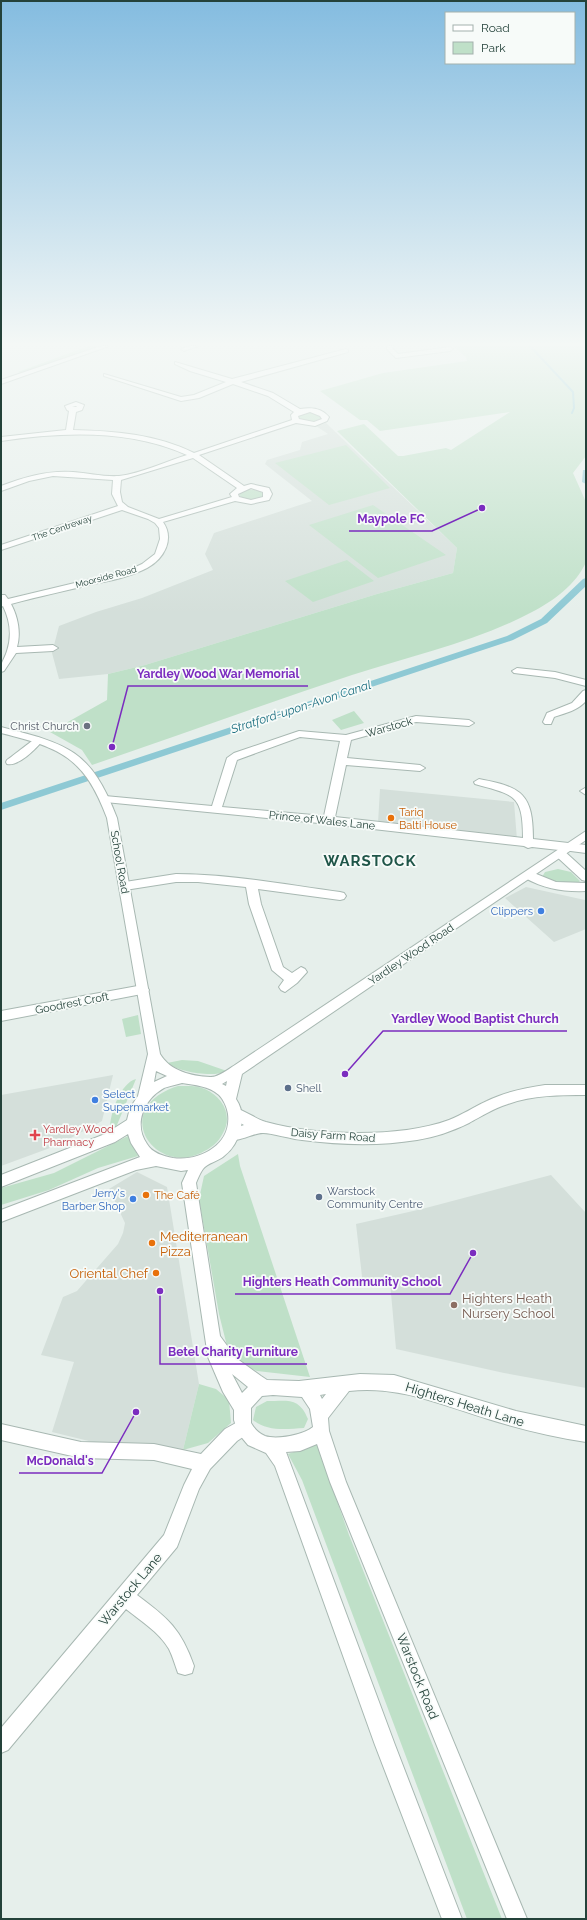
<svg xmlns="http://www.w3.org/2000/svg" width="587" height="1920" viewBox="0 0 587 1920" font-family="Raleway,sans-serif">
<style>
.built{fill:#d4dfda}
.green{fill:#bfe0c8}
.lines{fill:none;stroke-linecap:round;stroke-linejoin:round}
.stream{stroke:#8ec9d4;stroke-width:2}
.canal{fill:#8ec9d4;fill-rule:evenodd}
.minor-casing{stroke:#a8b8b2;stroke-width:2}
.tertiary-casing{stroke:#a8b8b2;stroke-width:2}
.minor{fill:#fff;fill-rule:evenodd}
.tertiary{fill:#fff;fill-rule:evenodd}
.worship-dot{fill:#6b7280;stroke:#f7fbf9;stroke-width:1.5}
.food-dot{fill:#e8710a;stroke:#f7fbf9;stroke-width:1.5}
.shop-dot{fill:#3f7fe0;stroke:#f7fbf9;stroke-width:1.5}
.service-dot{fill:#5c6f8a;stroke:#f7fbf9;stroke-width:1.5}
.health-dot{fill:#e0444e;stroke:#f7fbf9;stroke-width:1.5}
.education-dot{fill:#8d6e63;stroke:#f7fbf9;stroke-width:1.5}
.labels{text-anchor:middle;stroke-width:3.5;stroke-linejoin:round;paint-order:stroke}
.far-street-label{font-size:9px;fill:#24423a;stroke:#f7fbf9}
.worship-label{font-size:11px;fill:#5b616d;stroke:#f7fbf9;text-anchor:end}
.street-label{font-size:11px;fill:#24423a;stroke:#f7fbf9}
.food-label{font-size:11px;fill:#c56008;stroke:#f7fbf9;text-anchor:start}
.shop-label{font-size:11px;fill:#366cbe;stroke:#f7fbf9;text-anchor:end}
.service-label{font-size:11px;fill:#4e5e75;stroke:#f7fbf9;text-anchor:start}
.health-label{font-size:11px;fill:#be3a42;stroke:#f7fbf9;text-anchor:start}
.water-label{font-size:12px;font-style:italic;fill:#1c6f80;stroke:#f7fbf9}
.near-food-label{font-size:13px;fill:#c56008;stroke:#f7fbf9;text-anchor:start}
.near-education-label{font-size:13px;fill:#785e54;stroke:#f7fbf9;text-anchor:start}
.near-street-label{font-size:13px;fill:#24423a;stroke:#f7fbf9}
.district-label{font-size:15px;font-weight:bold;letter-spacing:1px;fill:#1f5548;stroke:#f7fbf9}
.leader{fill:none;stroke:#7b2cbf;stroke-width:1.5}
.callout-dot{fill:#7b2cbf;stroke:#f7fbf9;stroke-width:1.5}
.callout-label{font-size:12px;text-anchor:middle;font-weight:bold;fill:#7b2cbf;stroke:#f7fbf9;stroke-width:3.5;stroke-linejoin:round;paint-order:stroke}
</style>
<rect width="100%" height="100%" fill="#e6efeb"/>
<!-- built -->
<path class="built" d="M326,423L457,548L453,573L377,594L145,665L108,674L59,679L52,653L59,626L96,612L142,598L213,570L205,554L214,533L312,501L265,464L267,460L300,450L302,442L328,434L316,426Z
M380,789L514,802L517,840L378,823Z
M526,887L585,900L586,929L554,942L505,898Z
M113,1075L102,1121L58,1145L1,1166V1095Z
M137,1172L167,1187L199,1384L183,1450L97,1443L52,1432L74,1362L41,1355L63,1297L77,1291L118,1244L123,1233L125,1223L109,1189Z
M551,1175L586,1213V1388L504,1373L396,1349L390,1282L363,1285L356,1224L422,1209Z"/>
<!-- green -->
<path class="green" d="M89,346H100L23,373L18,372Z
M453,346H586V456L573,473L586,502V562C576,585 553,601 532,612C478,641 411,656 352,675C265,704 179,735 92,765L82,750L50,732L107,700L108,674L145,665L377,594L453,573L457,548L337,431L364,424L398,456H403L446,448L451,450L510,412L380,431L367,420H360L320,391L383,373L467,361L466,357Z
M311,412L318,414L321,417V419L311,423L299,421L297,415Z
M346,445L390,488L329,505L275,463Z
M246,489L261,491L263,496L251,501L241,498L239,493Z
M373,505L446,555L378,578L309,525Z
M347,560L374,581L313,602L285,581Z
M354,711L364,723L341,730L332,720Z
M558,869L571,872L580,881L578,883C565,883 554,883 542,877L545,872Z
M138,1015L141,1034L126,1037L122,1019Z
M182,1060L198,1061L227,1071C214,1078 178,1072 167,1063Z
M136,1079L117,1125L114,1130L110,1131C109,1116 120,1083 136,1079Z
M178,1086C187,1086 196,1085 205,1089C223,1097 233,1116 223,1133C218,1143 211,1148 201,1153C153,1176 109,1108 178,1086Z
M128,1136L138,1156L98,1168L49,1190L1,1205V1188L54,1173Z
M238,1154L240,1166L310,1377L257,1371L239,1363L229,1354L219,1314L199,1199L204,1176Z
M199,1384L216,1389L229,1400L231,1423L208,1443L183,1450Z
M267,1401C288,1401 299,1397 308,1419L304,1428C287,1429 267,1432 253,1420L256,1407Z
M317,1444L349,1535L502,1919H467L302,1480L288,1454Z"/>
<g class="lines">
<!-- stream -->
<path class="stream" d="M530,346L573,392L574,408L572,413"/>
<!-- canal -->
<path class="canal" d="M583,470H586V484L582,482Z
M586,578V586L547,623L513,640L1,810V803L507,636L541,619L583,579Z"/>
<!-- minor casing -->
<g class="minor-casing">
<path id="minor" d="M189,346H198L184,351L181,349Z
M387,346H393L392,348L398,354L450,347L453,349L450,351L396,358L387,349Z
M346,349L348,350V352L241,382L273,393L300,409C311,407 322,408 329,417L327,421L315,426L296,423L199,455L244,486L251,484L269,488L272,494L269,500L251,504L235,501L163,522C175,539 164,559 147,568C132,576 114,580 98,583C69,590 40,596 11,604C18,617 21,633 17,647L53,645L58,648L53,651L16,653L4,671L1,672C1,660 4,661 7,651C12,636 10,620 3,606L1,607V595H5L8,599L129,570L142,564L155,554L160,539L159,528L155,523L148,519L122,510L1,550V545L118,506L112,494L113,480L53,476L29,481L1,491V486C24,477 48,470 73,472C88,473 104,477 119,476C140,474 167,461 187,455C128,429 63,432 1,441V437L66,430L69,411L67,410L65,406L76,402L84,405L82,410L76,412L73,430C114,431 156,434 194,453L292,420L291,415L294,412L268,396L233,384L199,398L181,401L104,376V374L181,397L194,395L226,382L190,371L175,364V362L232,379ZM76,406L77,407H72ZM310,412L320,416L322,419L314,422L299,419L298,416ZM193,458L237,488L230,494L232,497L159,519L128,507L122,502L120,492L121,480ZM251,488L263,492V497L251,500L239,497L238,494Z
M517,668L555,672L586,680V686L555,678L514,673L512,671Z
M586,690V701C578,710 566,713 554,717L551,724H545L543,722L547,713L572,703L583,691Z
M416,716L469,720L474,723L469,726L416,722L351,740L347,758L420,765L425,768L420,771L346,765L335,817L523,838C523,794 514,795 475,784L474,782L479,779C522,787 533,794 533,839L586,845V853L563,850L586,871V881L582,880L556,856L554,853L559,850L532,847L528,848L524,846L329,824L105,802L100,799L105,796L212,806L227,758L234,753L299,731L346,735ZM300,737L340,741L324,816L222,807L237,760Z
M38,737L43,740C37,748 18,767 7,764L6,762L7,760C13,756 35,738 38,737Z
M585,788H586V795L580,791Z
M529,871L556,882L586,883V891C564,892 545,889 525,878L523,875Z
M176,874C231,874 286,885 340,892L344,893L346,896L344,899L340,900L258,889L261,904L283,967L292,973L301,967L305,969L307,972L297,983L285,992L281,990L279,987L284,980L272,970L249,904L246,887L198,882H176L125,890L119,886L125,882Z
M143,985L147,987L149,990L147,993L1,1021V1011Z
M545,1085H586V1095C560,1095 533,1095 508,1104C494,1108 482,1116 469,1123C453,1131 435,1137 417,1140C380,1146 340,1145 302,1140C291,1139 272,1133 263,1133C252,1133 239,1143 228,1139L226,1135L228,1131L244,1125L231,1118L229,1114L231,1110L236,1108C247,1112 256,1119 266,1122C317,1136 400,1138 449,1120C462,1115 474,1107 487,1101C505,1092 525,1088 545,1085Z
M243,1419L249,1421L251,1427L249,1433L237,1441L210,1469L199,1489L177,1547L137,1595C168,1618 181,1629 194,1666L192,1673L185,1675L178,1673C175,1665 173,1657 169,1649C159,1632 141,1621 126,1609L8,1750L1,1753V1728L164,1535L184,1485L192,1469L154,1460L81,1458L1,1440V1424L81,1442L154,1444L201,1454L225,1429Z"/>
</g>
<!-- tertiary casing -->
<g class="tertiary-casing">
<path id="tertiary" d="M101,346H109L1,384V380Z
M1,727C68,744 91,750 117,818L160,1054C170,1071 191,1076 210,1077C217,1078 229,1069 235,1065L586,831V840L242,1074L236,1099C248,1116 240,1144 224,1156C219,1161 207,1163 203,1169C200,1173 198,1178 196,1183L220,1336L236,1358L261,1376L267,1380L299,1381L360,1374L394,1375L516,1411L586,1426V1442C553,1437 520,1429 488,1419C442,1405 398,1385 349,1391L328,1418L329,1431L346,1482L527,1919H507L330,1482L317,1444L300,1451L286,1452L395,1745L462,1919H442L375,1745L275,1466L266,1453L248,1445L238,1433L234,1420V1410L223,1392L208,1357L182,1183L188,1170L181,1171L156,1166L136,1170L1,1222V1210L140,1157L131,1143L128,1134L115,1142L1,1187V1175L105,1134L127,1120L130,1108L138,1096L148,1054L107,818C84,757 61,748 1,733ZM156,1071L167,1076L154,1082ZM227,1081L226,1086L222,1084ZM182,1083C195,1085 209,1086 219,1095C224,1100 227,1108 228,1114C232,1145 199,1162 173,1158C163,1156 152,1153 147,1144C133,1124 144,1099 164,1088C169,1086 176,1085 182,1083ZM232,1374L248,1387L242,1393ZM326,1394L322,1399L320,1395ZM273,1395L302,1397L310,1409L313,1427C303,1435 277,1440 265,1436C258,1433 254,1428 251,1423V1408L262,1396Z"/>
</g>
<!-- minor -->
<use href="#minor" class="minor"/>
<!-- tertiary -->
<use href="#tertiary" class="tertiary"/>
</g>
<!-- sky -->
<linearGradient id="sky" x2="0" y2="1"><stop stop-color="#84bce0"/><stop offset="0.56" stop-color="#f4f8f6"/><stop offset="1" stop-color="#f4f8f6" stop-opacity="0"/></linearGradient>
<rect width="587" height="614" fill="url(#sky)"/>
<!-- markers -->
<circle class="worship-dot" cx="87" cy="726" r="4"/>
<g class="food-dot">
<circle cx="391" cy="818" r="4"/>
<circle cx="146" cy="1195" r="4"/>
<circle cx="152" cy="1243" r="4"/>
<circle cx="156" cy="1273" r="4"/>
</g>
<g class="shop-dot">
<circle cx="541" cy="911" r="4"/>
<circle cx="95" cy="1100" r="4"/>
<circle cx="133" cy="1199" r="4"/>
</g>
<g class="service-dot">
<circle cx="288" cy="1088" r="4"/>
<circle cx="319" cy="1197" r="4"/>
</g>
<path class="health-dot" d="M33 1129h4v4h4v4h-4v4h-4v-4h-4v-4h4z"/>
<circle class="education-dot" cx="454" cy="1305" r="4"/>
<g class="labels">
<!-- far-street labels -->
<g class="far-street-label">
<text transform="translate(62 528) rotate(-19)" y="3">The Centreway</text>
<text transform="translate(106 577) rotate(-15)" y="3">Moorside Road</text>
</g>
<!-- worship labels -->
<g class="worship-label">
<text x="79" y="730">Christ Church</text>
</g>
<!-- street labels -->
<g class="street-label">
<text transform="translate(389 727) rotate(-16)" y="4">Warstock</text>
<text transform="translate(322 820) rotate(6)" y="4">Prince of Wales Lane</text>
<text transform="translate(120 862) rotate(80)" y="4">School Road</text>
<text transform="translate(411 954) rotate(-34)" y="4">Yardley Wood Road</text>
<text transform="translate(72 1003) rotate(-11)" y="4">Goodrest Croft</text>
<text transform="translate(333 1135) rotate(4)" y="4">Daisy Farm Road</text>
</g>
<!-- food labels -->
<g class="food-label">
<text x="399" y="816">Tariq<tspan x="399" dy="13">Balti House</tspan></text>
<text x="154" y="1199">The Café</text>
</g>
<!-- shop labels -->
<g class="shop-label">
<text x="533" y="915">Clippers</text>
<text x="103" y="1098" text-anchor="start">Select<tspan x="103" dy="13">Supermarket</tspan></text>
<text x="125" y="1197">Jerry's<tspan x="125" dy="13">Barber Shop</tspan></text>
</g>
<!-- service labels -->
<g class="service-label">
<text x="296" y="1092">Shell</text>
<text x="327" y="1195">Warstock<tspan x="327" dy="13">Community Centre</tspan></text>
</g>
<!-- health labels -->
<g class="health-label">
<text x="43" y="1133">Yardley Wood<tspan x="43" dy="13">Pharmacy</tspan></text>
</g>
<!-- water labels -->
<g class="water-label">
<text transform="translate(301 707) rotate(-18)" y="4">Stratford-upon-Avon Canal</text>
</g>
<!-- near-food labels -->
<g class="near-food-label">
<text x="160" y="1241">Mediterranean<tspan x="160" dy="15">Pizza</tspan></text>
<text x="148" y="1278" text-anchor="end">Oriental Chef</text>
</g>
<!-- near-education labels -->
<g class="near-education-label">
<text x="462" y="1303">Highters Heath<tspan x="462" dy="15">Nursery School</tspan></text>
</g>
<!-- near-street labels -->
<g class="near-street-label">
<text transform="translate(465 1404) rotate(17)" y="5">Highters Heath Lane</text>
<text transform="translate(130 1589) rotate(-50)" y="5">Warstock Lane</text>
<text transform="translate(418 1676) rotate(68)" y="5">Warstock Road</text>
</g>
<!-- district labels -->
<g class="district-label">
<text x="370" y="866">WARSTOCK</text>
</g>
</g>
<!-- callouts -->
<path class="leader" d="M482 508L432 531H349M112 747L128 686H308M345 1074L383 1031H567M473 1253L450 1294H235M160 1291L160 1364H307M136 1412L102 1473H19"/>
<g class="callout-dot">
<circle cx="482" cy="508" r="4"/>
<circle cx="112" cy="747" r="4"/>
<circle cx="345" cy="1074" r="4"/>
<circle cx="473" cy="1253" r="4"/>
<circle cx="160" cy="1291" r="4"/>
<circle cx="136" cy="1412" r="4"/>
</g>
<g class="callout-label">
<text x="391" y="523">Maypole FC</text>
<text x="218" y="678">Yardley Wood War Memorial</text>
<text x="475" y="1023">Yardley Wood Baptist Church</text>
<text x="342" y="1286">Highters Heath Community School</text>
<text x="233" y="1356">Betel Charity Furniture</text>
<text x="60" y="1465">McDonald's</text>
</g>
<!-- border -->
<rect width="587" height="1920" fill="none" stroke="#24423a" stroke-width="4"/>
<!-- legend -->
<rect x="445" y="12" width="130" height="52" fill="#f7fbf9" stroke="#a3b1ad"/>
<rect x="453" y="25" width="20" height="6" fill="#ffffff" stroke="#a3b1ad"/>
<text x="481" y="32" font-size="12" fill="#24423a">Road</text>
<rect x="453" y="42" width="20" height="12" fill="#bfe0c8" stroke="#a3b1ad"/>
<text x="481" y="52" font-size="12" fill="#24423a">Park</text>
</svg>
